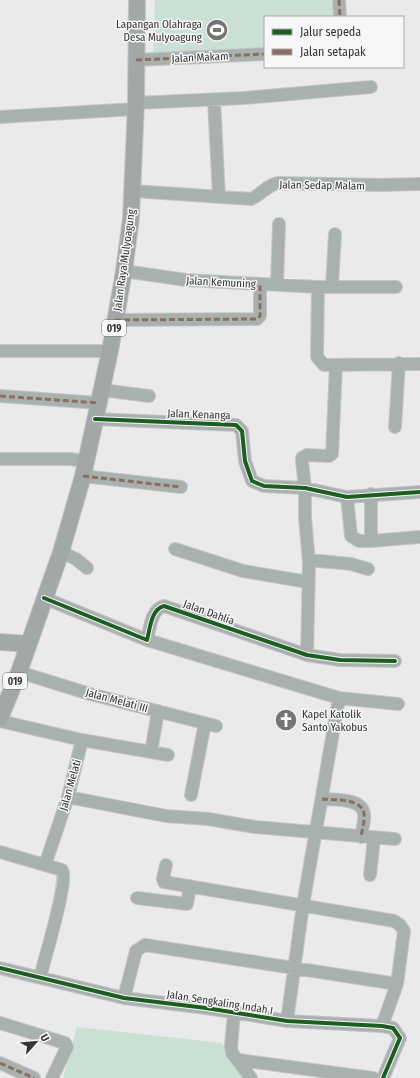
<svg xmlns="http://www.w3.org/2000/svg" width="420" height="1078" viewBox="0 0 420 1078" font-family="'Fira Sans Condensed',sans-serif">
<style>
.green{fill:#cae0d4}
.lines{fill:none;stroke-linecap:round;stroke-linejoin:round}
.minor-casing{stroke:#c6c5c7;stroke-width:14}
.major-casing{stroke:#c6c5c7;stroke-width:18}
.minor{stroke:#a9b1af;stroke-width:12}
.major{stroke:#a2a8a7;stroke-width:16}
.quiet{stroke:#8d6e63;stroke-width:3;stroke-dasharray:6 3;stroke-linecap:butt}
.cycleway-casing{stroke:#f7f6f9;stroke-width:6}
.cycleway{stroke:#1b5e20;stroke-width:4}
.labels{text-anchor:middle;stroke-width:3;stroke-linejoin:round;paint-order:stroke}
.shield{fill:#f7f6f9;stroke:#6e6e70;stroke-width:1}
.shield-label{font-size:10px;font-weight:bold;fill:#343435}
.poi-label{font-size:11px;fill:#343435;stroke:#f7f6f9;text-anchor:end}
.street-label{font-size:11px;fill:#343435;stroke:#f7f6f9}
</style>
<rect width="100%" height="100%" fill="#eae9eb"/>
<!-- green -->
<path class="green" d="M155,0H336L337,17H265V51L153,56Z
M77,1027L222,1043L245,1078H63Z"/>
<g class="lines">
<!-- minor casing -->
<g class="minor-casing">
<path id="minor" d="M339,0L340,17
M136,60L265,54
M214,100L219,197
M136,103L244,98L371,87
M0,117L135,109
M133,191L251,199C262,194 267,185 278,183L380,185L420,184
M124,271L186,280L318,287H396
M277,284L279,224
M332,286L335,234
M318,287L317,357L324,365L420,364
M115,320L257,319L260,316V284
M0,351H110
M102,390L149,396
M0,396L99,403
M95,419L236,425L242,431L245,461L252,481L264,486L305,488L347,497L420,492
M395,427L399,363
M0,459H70L86,461
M83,476L181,487
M347,497L351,536L359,541H371V494
M371,541L420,537
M175,549L243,571L308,582
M61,552L76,559L87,568
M309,560L351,564L368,569
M44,598L147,640C150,629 151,609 164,606L307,655L340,660L395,661
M147,640L339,698L398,704
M307,655L309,563L305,517V488L302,461V458L307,455L329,456L332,454L336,365
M19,672L90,694L216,726
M0,721L82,740L151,752L158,711
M151,752L168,755
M191,795L205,723
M68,797L166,816L208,819L255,827L395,839
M322,799C335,800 362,798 364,814C365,821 362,830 361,837
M0,852L45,865L68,797L82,740
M166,865L163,879L164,882L394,921L400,925L404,931L397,984L382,1026
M370,875L374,838
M137,898L187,904L190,886
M0,968L124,998L206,1008L287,1021L382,1026L393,1028L400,1038L383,1078
M40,977C44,962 69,878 62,870L45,865
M124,998L136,951L145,945L397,984
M234,1013L231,1046L232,1053L251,1078
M287,1021L303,905L339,698
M0,1023L65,1043L67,1047L52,1078
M239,1060L373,1078
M0,1063L34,1078"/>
</g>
<!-- major casing -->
<g class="major-casing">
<path id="major" d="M0,642L28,644
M0,718L19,672L61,552L83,476L110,351L124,271L131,218L136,103L137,0"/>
</g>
<!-- minor -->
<use href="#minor" class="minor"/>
<!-- major -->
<use href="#major" class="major"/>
<!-- quiet -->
<path class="quiet" d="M339,0L340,17
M136,60L265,54
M115,320L257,319L260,316V284
M0,396L99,403
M83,476L181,487
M322,799C335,800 362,798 364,814C365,821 362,830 361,837
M0,1063L34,1078"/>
<!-- cycleway casing -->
<g class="cycleway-casing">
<path id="cycleway" d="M95,419L236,425L242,431L245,461L252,481L264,486L305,488L347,497L420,492
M44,598L147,640C150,629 151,609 164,606L307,655L340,660L395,661
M0,968L124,998L206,1008L287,1021L382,1026L393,1028L400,1038L383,1078"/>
</g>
<!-- cycleway -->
<use href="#cycleway" class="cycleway"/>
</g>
<!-- icons -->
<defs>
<g id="stadium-disc" transform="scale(1.15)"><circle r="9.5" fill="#747375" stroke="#f7f6f9"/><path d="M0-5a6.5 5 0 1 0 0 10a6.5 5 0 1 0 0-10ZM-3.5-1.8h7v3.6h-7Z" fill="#fff"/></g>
<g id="church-disc" transform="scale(1.15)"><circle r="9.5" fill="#747375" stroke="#f7f6f9"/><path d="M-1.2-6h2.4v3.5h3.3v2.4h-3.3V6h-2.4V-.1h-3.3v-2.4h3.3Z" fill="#fff"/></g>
</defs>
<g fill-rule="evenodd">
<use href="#stadium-disc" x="217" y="30"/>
<use href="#church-disc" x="286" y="720"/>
</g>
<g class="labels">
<!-- shield labels -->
<g class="shield">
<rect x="102" y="320" width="24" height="16" rx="3"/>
<rect x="3" y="673" width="24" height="16" rx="3"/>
</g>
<g class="shield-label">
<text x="114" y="332">019</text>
<text x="15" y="685">019</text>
</g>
<!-- poi labels -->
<g class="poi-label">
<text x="202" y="28">Lapangan Olahraga<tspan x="202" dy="13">Desa Mulyoagung</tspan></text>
<text x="302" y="718" text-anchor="start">Kapel Katolik<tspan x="302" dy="13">Santo Yakobus</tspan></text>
</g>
<!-- street labels -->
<g class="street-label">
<text transform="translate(200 57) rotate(-3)" y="4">Jalan Makam</text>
<text transform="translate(322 185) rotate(1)" y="4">Jalan Sedap Malam</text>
<text transform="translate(124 260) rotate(-82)" y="4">Jalan Raya Mulyoagung</text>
<text transform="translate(221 282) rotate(3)" y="4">Jalan Kemuning</text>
<text transform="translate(199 414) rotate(2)" y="4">Jalan Kenanga</text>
<text transform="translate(209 612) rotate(20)" y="4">Jalan Dahlia</text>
<text transform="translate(117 700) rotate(15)" y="4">Jalan Melati III</text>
<text transform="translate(70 785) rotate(-74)" y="4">Jalan Melati</text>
<text transform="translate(220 1002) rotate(9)" y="4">Jalan Sengkaling Indah I</text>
</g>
</g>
<!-- legend -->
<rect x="264" y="16" width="140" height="52" fill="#f7f6f9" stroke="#a9a8ab"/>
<rect x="272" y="29" width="20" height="6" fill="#1b5e20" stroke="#a9a8ab"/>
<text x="300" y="36" font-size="12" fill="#343435">Jalur sepeda</text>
<rect x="272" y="49" width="20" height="6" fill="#8d6e63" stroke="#a9a8ab"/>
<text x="300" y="56" font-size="12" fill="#343435">Jalan setapak</text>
<!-- north arrow -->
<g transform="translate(36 1042) rotate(63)" stroke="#f7f6f9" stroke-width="3" paint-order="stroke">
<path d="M0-3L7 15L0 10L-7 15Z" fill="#343435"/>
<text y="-6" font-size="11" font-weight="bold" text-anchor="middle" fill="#343435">U</text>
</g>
</svg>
